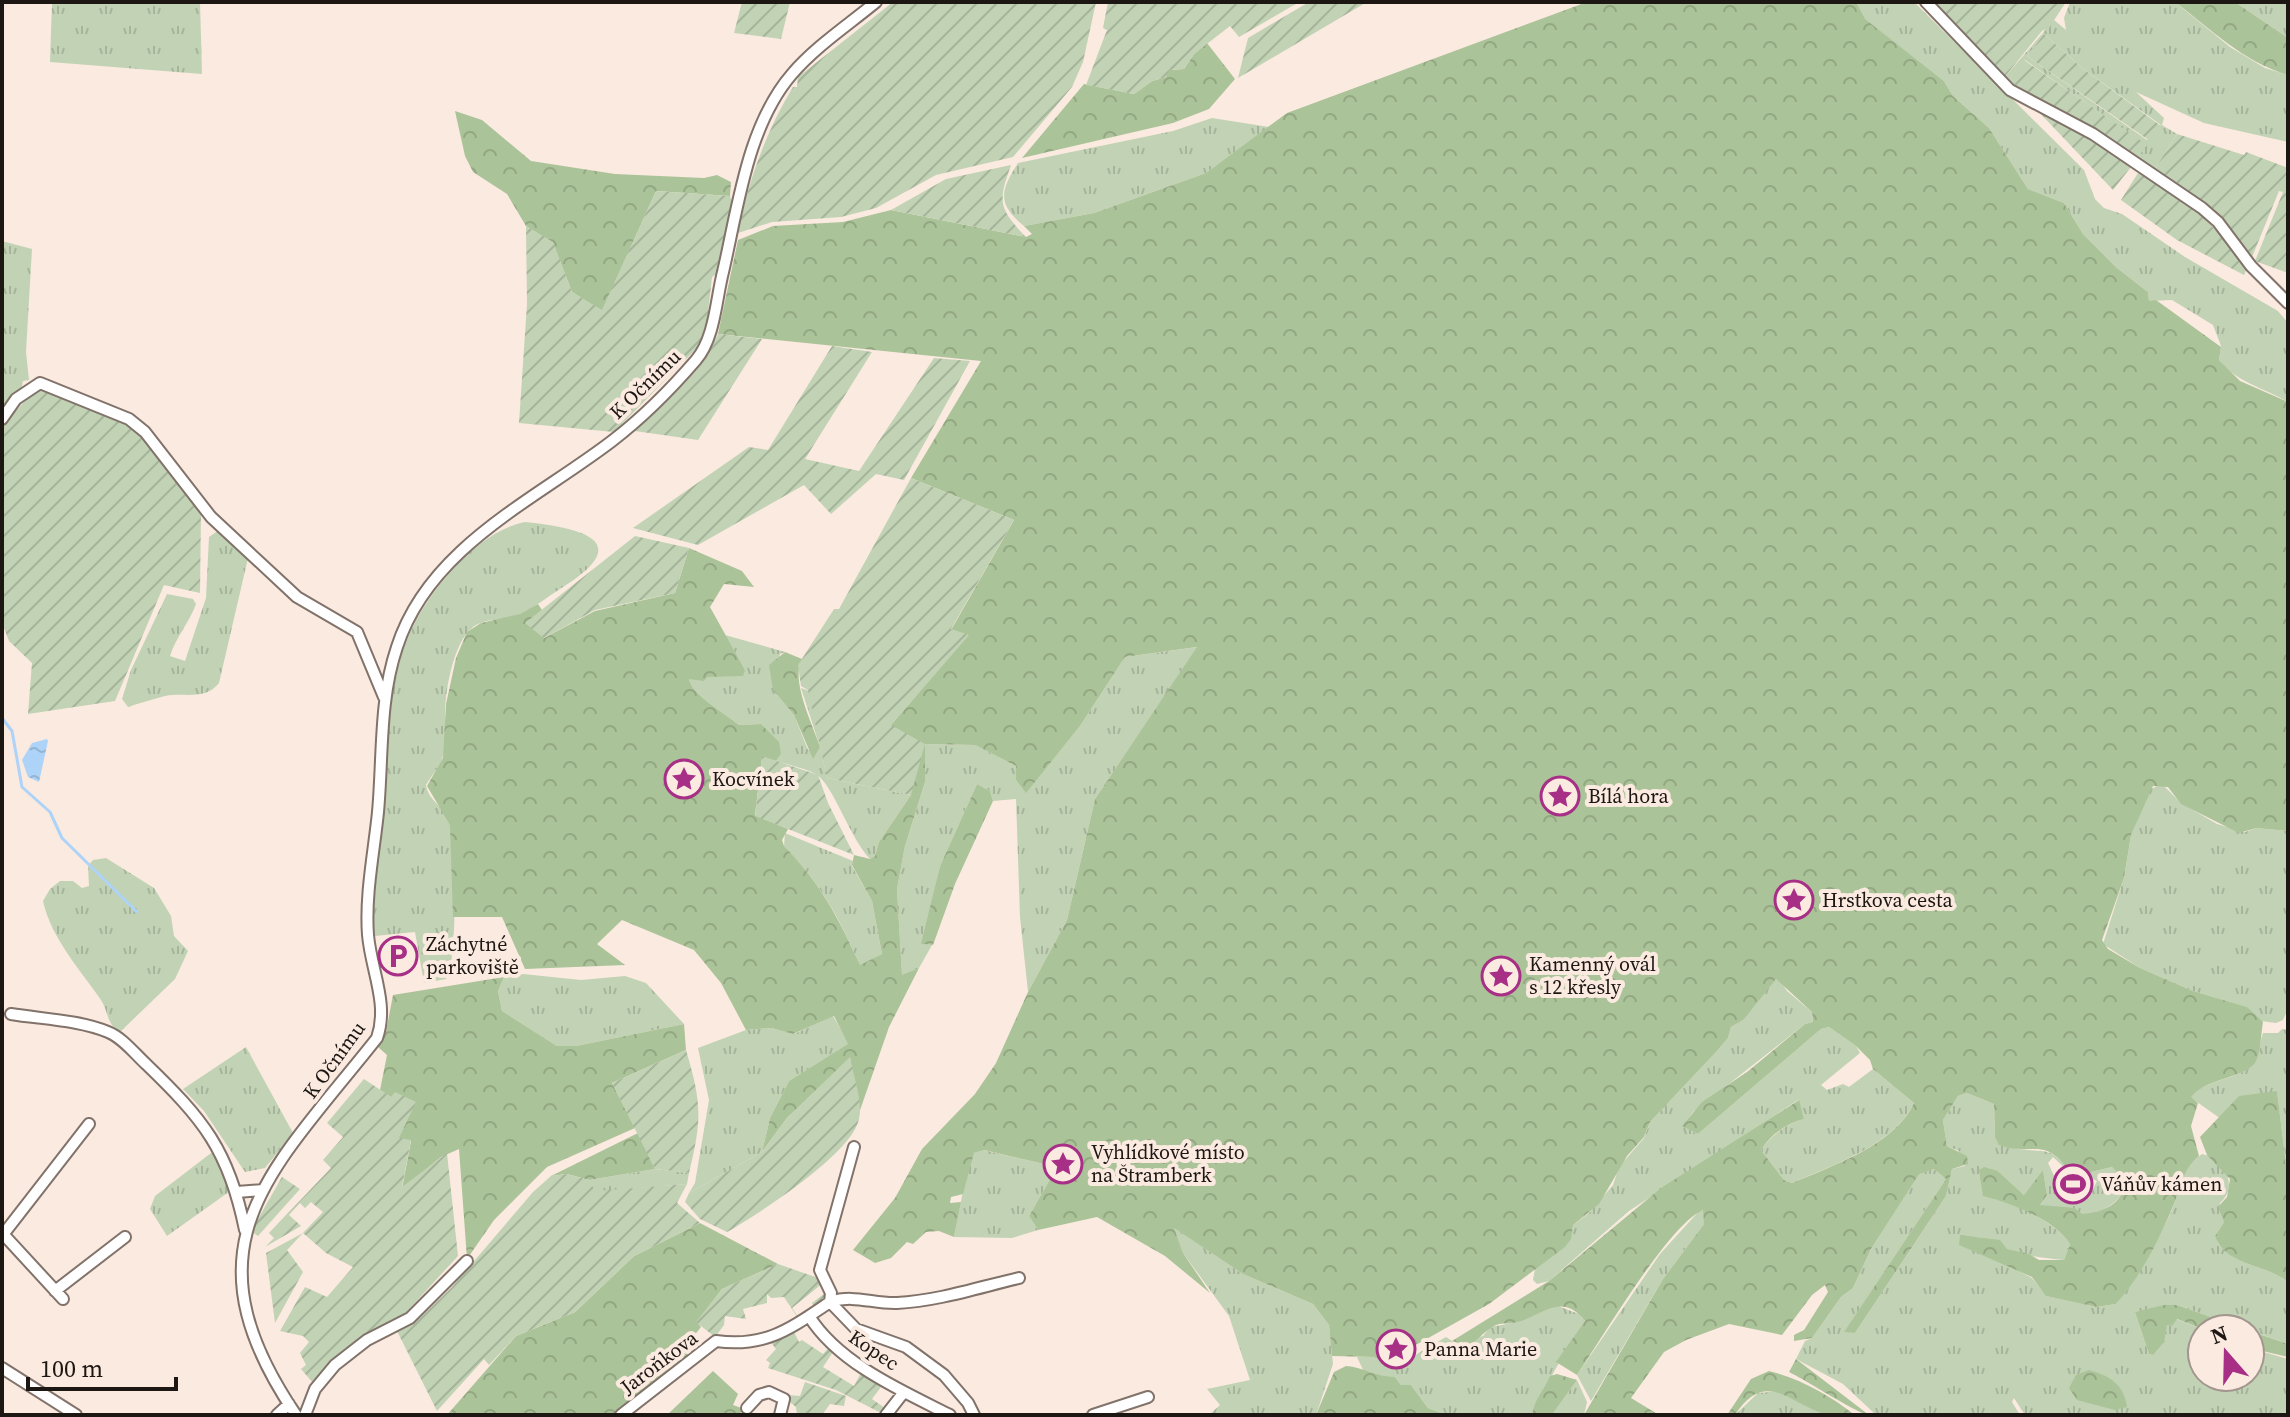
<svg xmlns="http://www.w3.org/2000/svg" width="2290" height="1417" viewBox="0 0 2290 1417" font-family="'Source Serif 4',serif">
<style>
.grass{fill:url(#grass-tufts);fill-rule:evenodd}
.forest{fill:url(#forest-crowns)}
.garden{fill:url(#garden-furrows)}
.water{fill:url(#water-ripples)}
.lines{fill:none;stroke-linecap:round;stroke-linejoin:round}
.stream{stroke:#add3f8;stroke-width:3}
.street-casing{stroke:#81726a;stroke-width:14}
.street{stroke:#fff;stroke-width:10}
.labels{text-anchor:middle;stroke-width:8;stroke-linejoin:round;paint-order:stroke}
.street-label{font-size:20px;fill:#1d1714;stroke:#fbeae0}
.poi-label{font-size:20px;fill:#1d1714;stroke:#fbeae0;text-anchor:start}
</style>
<defs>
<pattern id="grass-tufts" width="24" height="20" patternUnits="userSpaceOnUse" patternTransform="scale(2)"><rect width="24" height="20" fill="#c1d3b4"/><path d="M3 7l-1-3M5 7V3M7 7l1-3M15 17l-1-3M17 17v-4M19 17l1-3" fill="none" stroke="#a5b49a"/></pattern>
<pattern id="forest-crowns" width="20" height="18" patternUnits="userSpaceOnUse" patternTransform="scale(2)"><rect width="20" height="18" fill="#abc398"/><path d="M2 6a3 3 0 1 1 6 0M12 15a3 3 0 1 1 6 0" fill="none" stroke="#93a782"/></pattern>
<pattern id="garden-furrows" width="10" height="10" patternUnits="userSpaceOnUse" patternTransform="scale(2)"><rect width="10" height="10" fill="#c1d3b4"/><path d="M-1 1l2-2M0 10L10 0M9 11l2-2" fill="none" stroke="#a5b49a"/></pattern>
<pattern id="water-ripples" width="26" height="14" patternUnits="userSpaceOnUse" patternTransform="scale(2)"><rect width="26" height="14" fill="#add3f8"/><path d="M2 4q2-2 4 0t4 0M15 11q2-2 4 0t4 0" fill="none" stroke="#94b4d4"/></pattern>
</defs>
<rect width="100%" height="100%" fill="#fbeae0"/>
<!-- grass -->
<path class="grass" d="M52,2H200L202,74L50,62Z
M1856,2H1914L2084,170L2095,199L2104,208L2122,214L2185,257L2278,311L2288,323V402C2262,387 2238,383 2219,360L2221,346L2213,325L2172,300L2149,301L2148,292L2117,268L2083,234L2064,203L2028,189L1989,128L1953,96L1944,81L1864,19Z
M2070,2H2175L2230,47L2265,68L2288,75V142L2204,123L2136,92L2164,118L2162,125L2177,134L2154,170L2135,161L2146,145L2025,60L2006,82L2003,79L2054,20L2066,30L2064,18ZM2044,34L2082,68L2161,125L2147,140L2027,56Z
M2235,2H2288V38Z
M1212,118L1269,127L1206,173L1094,213L1024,226C997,204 1000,191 1018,163L1173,131Z
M2,241L32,249L26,352L29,380L23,381L21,391L2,415Z
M525,522C582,528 638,541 560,589C547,597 533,609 518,615C501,622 480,616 467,633C452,652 445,692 445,716C445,729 448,746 442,759C439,768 431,776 426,785C428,800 444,807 449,820C456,841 458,965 446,979L424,983L415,932L375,936L373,931C371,885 382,838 385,792C392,698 387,641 455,567C475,546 497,528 525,522Z
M219,530L248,558L219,683C205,701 184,692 165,696C153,699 140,703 128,707L122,699L131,670L167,594L193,599L196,604C189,623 176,637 170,656L185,661L206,598L209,537Z
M725,635L785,652L780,654L773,690L794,715L808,750L820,747L801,688L809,691L827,778L911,795L879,842L875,856L870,859C851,840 833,785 817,775C806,768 788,765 776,761L781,754L761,724L739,725C724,712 693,696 689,679L745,670Z
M1198,647L1095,799L1067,920L1028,992L1020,917L1016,799L993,801L990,791L977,784L940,866L922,944L932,945L919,968L902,976L897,889L905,846L925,782V744L975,745L1016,766V780L1026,792L1080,726L1125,657Z
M2162,784L2181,803L2217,824L2245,832L2256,828L2288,831V1009L2283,1020L2276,1023L2261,1021L2246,1007L2193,991L2140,968L2103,944L2124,878L2131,835L2149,790Z
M785,833L853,861L852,866L872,901L882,954L860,966C840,919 820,882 784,846Z
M106,858L154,888L171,916L174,936L188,951L175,979L120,1032C106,1024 109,1012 101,1000C81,971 51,938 43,901L50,889L60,881H73L82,888L89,886L88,866L93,860Z
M523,974L581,980L625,976L646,983L684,1024L576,1046H557L502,1011L498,991L504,977Z
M1779,979L1787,991L1812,1012L1813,1022L1805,1024L1693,1112L1683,1126L1698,1134L1821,1029L1829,1027L1856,1046L1860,1053L1821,1085L1827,1090L1843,1084L1849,1087L1873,1069L1914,1103C1894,1145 1833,1165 1792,1183L1784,1180L1761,1150C1770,1136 1787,1123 1804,1119L1798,1100L1629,1211L1549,1281L1537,1284L1533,1280L1535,1269C1550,1252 1570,1250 1573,1225L1589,1213L1613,1185L1619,1167L1644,1138L1650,1122L1717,1051L1728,1038L1731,1027C1750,1017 1763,981 1779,979Z
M833,1016L849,1044L789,1081L770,1118L762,1152L689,1193L695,1183L709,1100L698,1048L746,1030L772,1028L794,1034Z
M2282,1029L2288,1030V1181L2277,1092L2221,1119L2190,1097C2208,1076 2249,1080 2257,1058C2260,1050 2260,1041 2263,1033H2278Z
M246,1047L293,1133L265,1168L245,1172L204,1111L183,1089Z
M1967,1093L1994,1104L1995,1137C2002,1141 2012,1148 2019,1149C2047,1153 2051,1146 2069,1172L2053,1157L2048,1163L2060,1188L2091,1193L2097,1181L2083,1174L2112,1167L2125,1182C2121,1218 2064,1222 2040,1205L2047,1195L2043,1171L2024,1195L1998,1171L1994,1199C2015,1200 2060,1227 2070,1244L2064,1260C2044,1258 2025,1256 2006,1249C1994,1245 1990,1238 1976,1237L2004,1263L2032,1278L2047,1296L2096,1307L2116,1304C2139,1277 2156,1244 2171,1212C2181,1190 2180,1169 2202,1154C2225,1158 2239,1187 2220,1203L2224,1222L2215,1236C2224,1265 2265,1263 2288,1282V1344L2177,1305L2135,1312L2149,1354L2153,1355L2167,1325L2176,1319L2203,1329L2202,1377H2250V1348L2288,1359V1415H2025L2014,1398L2012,1402L2020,1415H1876L1843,1384L1796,1359L1805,1341L1812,1338L1841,1297L1853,1288L1871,1249L1919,1173L1934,1169L1946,1179L1845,1331L1855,1333L1946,1196L1952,1169L1965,1166L1959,1151L1947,1146L1943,1120L1958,1096Z
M215,1150L233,1189L167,1236L150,1209L155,1196Z
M983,1150L1057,1167L1029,1216L1038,1230L1012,1238L954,1237L969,1160L974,1153Z
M655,1169L689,1173L687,1184L594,1192L589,1180Z
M1700,1210L1705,1211L1704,1224L1663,1279L1591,1401L1577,1375L1660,1254Z
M1173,1227L1243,1274L1313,1304L1329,1325L1333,1364L1316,1415H1209L1220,1405L1207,1389L1250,1380L1229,1316L1183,1253Z
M1558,1306L1579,1314L1585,1321C1570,1343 1558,1364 1546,1387C1539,1399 1534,1401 1532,1415H1446L1428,1408L1411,1385H1401L1395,1377H1378L1364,1372L1357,1357H1374L1392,1367H1401L1410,1358L1446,1337L1455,1343L1483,1336L1490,1327L1518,1322L1533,1313Z
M1577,1380L1587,1402L1584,1415H1552Z
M1781,1391L1828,1415H1735L1758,1393Z"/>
<!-- forest -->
<path class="forest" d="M1587,2H1856L1865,19L1944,81L1953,96L1989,128L2028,189L2064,203L2083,234L2117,268L2148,292L2149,301L2156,300L2221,347L2219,360L2240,381L2288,402V831L2256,828L2239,833L2181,804L2168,787L2153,786L2131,835L2124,878L2102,940L2108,949L2140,968L2193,991L2247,1007L2263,1022C2261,1033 2261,1051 2256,1061C2247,1079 2208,1076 2191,1097L2198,1103L2191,1126L2199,1156C2180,1172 2181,1191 2171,1211C2157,1244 2140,1277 2116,1304L2096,1307L2046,1296L2032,1277L1959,1245L1960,1235L2000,1240L2007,1249L2029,1254L2039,1260H2064L2070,1244C2054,1219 2011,1203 1983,1196L1979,1170L1984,1167L1998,1171L2024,1195L2043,1170L2047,1195L2040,1205L2075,1208L2082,1214C2103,1212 2122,1205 2125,1182L2112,1167L2083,1174L2069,1172C2045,1135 2032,1157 1999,1145L1995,1137L1994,1104L1967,1093L1958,1096L1943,1120L1947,1146L1967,1156L1968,1164L1952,1169L1946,1196L1855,1333L1844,1332L1946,1179L1934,1169L1919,1174L1871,1249L1853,1288L1841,1297L1812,1338L1794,1341V1335L1804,1330L1828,1292L1825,1285L1812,1295L1782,1335L1729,1324L1686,1340L1664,1352L1631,1398L1659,1415H1584L1663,1279L1704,1224L1703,1210C1669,1224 1601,1340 1577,1375L1556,1362L1585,1321C1562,1291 1541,1316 1518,1322C1512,1324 1505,1323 1499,1324C1488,1327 1479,1339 1469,1346L1452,1341L1549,1281L1661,1188L1799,1100L1804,1119C1787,1123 1770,1135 1761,1150L1784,1180L1792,1183C1832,1166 1895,1145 1914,1103L1873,1069L1870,1060L1856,1046L1829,1027L1821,1029L1698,1134L1682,1126L1702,1102L1747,1072L1805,1024L1813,1022L1812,1012L1776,979L1744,1019L1731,1027L1728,1038L1717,1051L1650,1122L1644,1137L1627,1156L1599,1204L1573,1225L1571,1239L1565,1247L1489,1304L1405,1351L1407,1360L1401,1367H1392L1374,1357L1332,1356L1329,1325L1313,1304L1243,1274L1174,1228L1183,1253L1210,1293L1165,1256L1097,1217L1038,1230L1029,1216L1057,1167L984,1150L974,1153L963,1194L951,1197L950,1203L961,1202L954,1237L939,1231L926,1232L913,1244L907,1242L891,1258L875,1263L853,1250L895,1198L922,1149L975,1094L996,1063L1028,992L1067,920L1095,799L1197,647L1125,657L1080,726L1026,793L1016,780V766L975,745L925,744V782L905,846L897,889L902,975L919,968L889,1027L859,1113L850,1058L787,1118L762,1152L770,1118L789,1081L848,1044L834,1016L793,1034L772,1028L746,1030L721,983L694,950L622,920L597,944L625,965L525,969L502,917H453L450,825L427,786L443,758L446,704L456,658L467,632L481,623L520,614L538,604L542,610L526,623L544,638L595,611L675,593L689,548L742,571L754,587L724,584L710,607L745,670L743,676L707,677L704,681L689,679C692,695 725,713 739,725L761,724L779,742L781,754L776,761L762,757L755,815L788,829L782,840L784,846C820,882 839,919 860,965L882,954L872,901L852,865L854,855L870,859L875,856L879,842L911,795L891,725L968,635L951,630L1014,520L911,478L981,361L718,334L738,240L773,226L843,222L891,210L1026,237L1032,234L1024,226L1094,213L1206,173L1287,113Z
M2175,2H2235L2288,38V75C2242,61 2212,30 2175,2Z
M1207,43L1235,79L1209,109L1173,123L1022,158L1084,84L1134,94L1152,81L1166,77L1168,70L1184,69L1194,54Z
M455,111L482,120L531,161L615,174L704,178L717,175L731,182L730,196L656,191L602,311L572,292L553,243L526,226L507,194L473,172L465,156Z
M785,652L802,659C790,680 813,725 820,747L813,759L794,715L773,690L769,665Z
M977,784L990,791L993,801L955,884L933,945L921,944L940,866Z
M504,977L498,991L502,1011L557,1046H576L684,1024L686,1050L612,1083L635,1128L547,1167L494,1220L467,1259L459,1149L441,1157L402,1189L411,1141L398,1139L391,1097L380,1090L387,1055L378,1047L386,1032L393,995Z
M2277,1091L2288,1181V1282C2265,1263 2225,1266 2215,1236L2224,1222L2218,1207L2227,1197L2230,1179L2207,1155L2200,1137L2239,1096Z
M638,1133L655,1169L589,1180L567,1174L551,1176Z
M700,1223L778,1264L722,1289L697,1322L701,1327L685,1347L689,1360L616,1415H447L516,1336L575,1312L634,1256Z
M2164,1305H2177L2245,1329H2203L2177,1319L2172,1326L2167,1325L2164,1342L2153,1355L2149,1354L2135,1312Z
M2250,1331L2288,1344V1357L2250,1348Z
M1796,1359L1869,1415C1860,1415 1804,1379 1789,1372Z
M1346,1366C1364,1367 1375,1377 1395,1377L1401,1385H1411L1428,1408L1446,1415H1316L1334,1372Z
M2089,1370C2110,1376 2124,1384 2127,1407L2115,1410L2077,1400L2069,1388L2076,1375Z
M713,1371L738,1394L733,1405L744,1409L739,1415H667Z
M1769,1371C1801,1379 1829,1395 1855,1415C1847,1415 1837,1416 1829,1415C1793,1408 1767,1365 1735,1415H1727L1751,1379Z
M1557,1374L1577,1380L1552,1415H1532C1534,1399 1544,1391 1550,1376Z"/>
<!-- garden -->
<path class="garden" d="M742,2H790L781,39L734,33Z
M893,2H1096L1083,62L1072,87L1013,157L936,175L876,208L841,217L772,222L738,233C748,182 766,131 793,87H797L798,77Z
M1108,2H1299L1239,37L1230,26L1194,54L1184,69L1169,70L1166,77L1152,81L1134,94L1086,85L1107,30L1103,28Z
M1309,2H1367L1238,78L1248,38Z
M1932,2H2066L2049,28L2042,31L2003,79Z
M2044,34L2082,68L2161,126L2150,141L2027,56Z
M2024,60L2147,145L2135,161L2006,82Z
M2036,109L2090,136L2131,167L2113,190Z
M2177,134L2244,155L2246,152L2288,168V273L2255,261L2283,192L2279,191L2252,257L2220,215L2154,170Z
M1011,165C998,202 998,208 1026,237L891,210L946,179Z
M2138,173C2188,199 2213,223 2247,268L2244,275L2177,240L2121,200Z
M656,191L730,196L734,207L719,272L712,277L706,330L696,349L614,432L519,423L527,304L526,226L553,242L572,292L602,310Z
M718,334L762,339L698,440L635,431L710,350Z
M832,346L872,352L805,459L859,471L934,358L970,361L904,480L876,474L831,514L804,485L698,545L633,528L749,447L768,450Z
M35,389H43L79,405L122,418L140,431L201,511L200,593L164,585L115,701L28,714L32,663L9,641L2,623V427Z
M911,478L1014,520L951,629L969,635L891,725L925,744L911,795L827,778L808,690L801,686L798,665L834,609H839Z
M635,536L689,548L675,593L595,610L544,638L525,623Z
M762,756L818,775L828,803L854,855L755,816Z
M686,1050C702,1104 702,1119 689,1173L655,1169L612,1083Z
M850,1057C853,1075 863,1101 859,1119C853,1153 757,1215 727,1232L700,1219L685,1202L689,1193L762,1152L787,1118Z
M364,1079L391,1097L395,1092L416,1102L399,1138L411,1140L402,1187L447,1153L458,1256L398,1321L362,1338L330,1363L313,1383L301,1369L306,1365L300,1353L309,1342L303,1336L280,1331L305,1287L327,1297L353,1267L326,1253L303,1233L287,1250L303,1272L275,1323L266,1253L303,1233L323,1212L311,1202L305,1208L300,1203L289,1215L301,1226L265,1247L274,1238L269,1233L331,1168L323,1160L343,1137L327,1123Z
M567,1174L589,1180L595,1191L687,1184L677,1203L700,1223L634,1256L575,1312L516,1336L489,1365L484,1359L437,1411L397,1331L416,1322L452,1287L533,1192L551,1176Z
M282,1177L300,1189L258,1236L251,1231Z
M778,1264L821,1279L823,1283L792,1308L799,1318L814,1307L812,1303L829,1290L831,1298L800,1321L784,1297L771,1298L767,1294V1303L743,1309L746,1319L725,1316L724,1325L715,1337L696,1322L722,1289Z
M792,1328L799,1342L802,1340L823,1354L831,1345L835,1349L823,1367L854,1386L863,1369L884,1383L872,1399L885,1408L881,1413L836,1390L768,1368L770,1363L766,1360L776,1349L769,1340Z
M805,1382L846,1396L844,1406L830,1404L822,1415H797L796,1407L786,1399L788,1395L800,1396Z"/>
<!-- water -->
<path class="water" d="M47,739L48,741L39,782L28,777L22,760L32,743Z"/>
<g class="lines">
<!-- stream -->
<path class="stream" d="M2,718L12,731L22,787L50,812L62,838L137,912"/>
<!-- street casing -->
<g class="street-casing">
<path id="street" d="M1926,2L2010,90L2093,134L2202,208L2218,222L2251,266L2288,303
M2,419L16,399L40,383L129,419L145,432L211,517L297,597L357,632L384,697
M11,1014C42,1019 79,1020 108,1032C123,1038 135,1054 146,1064C203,1119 229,1150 245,1230
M237,1192L263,1190
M3,1234L63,1299
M2,1236L89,1124
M55,1291L125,1237
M809,1316C838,1363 902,1391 950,1415
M2,1368L76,1415
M747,1408L759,1395L769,1392L784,1399L780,1415
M277,1415L289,1404
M296,1415C180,1244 270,1173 377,1038C389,1004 371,970 368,935C365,895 374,852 378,812C383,757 379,700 397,647C429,547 535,500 612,441C642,418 671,389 696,360C715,338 716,299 723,272C738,208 747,126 792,74C815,47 848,25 876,2
M305,1415L315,1389L335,1365L367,1340L410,1318L467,1261
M621,1415L716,1341C766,1348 791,1328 830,1302L831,1293L820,1270L854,1147
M886,1415L904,1392
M974,1415L968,1403L944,1375L906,1347L856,1329L830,1302C854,1294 873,1304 897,1303C938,1301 980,1287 1019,1278
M1093,1415L1148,1397"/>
</g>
<!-- street -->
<use href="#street" class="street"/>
</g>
<!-- icons -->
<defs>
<g id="sight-ring" transform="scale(2)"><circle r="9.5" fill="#fbeae0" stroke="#a72f86" stroke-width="1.5"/><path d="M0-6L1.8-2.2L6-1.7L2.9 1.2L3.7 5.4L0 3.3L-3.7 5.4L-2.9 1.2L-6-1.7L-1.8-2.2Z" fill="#a72f86"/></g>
<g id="parking-ring" transform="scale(2)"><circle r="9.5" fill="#fbeae0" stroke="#a72f86" stroke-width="1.5"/><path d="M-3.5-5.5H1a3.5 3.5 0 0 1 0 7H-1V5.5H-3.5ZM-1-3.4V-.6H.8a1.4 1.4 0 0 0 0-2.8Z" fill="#a72f86"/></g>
<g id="stadium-ring" transform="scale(2)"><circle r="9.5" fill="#fbeae0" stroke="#a72f86" stroke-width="1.5"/><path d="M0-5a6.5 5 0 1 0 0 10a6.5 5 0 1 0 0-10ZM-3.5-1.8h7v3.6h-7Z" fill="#a72f86"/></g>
</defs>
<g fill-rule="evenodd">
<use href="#sight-ring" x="684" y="779"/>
<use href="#sight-ring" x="1560" y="796"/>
<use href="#sight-ring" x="1794" y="900"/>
<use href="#parking-ring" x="398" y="956"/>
<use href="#sight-ring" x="1501" y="976"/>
<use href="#sight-ring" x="1063" y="1164"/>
<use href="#stadium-ring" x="2073" y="1184"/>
<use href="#sight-ring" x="1396" y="1349"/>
</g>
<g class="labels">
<!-- street labels -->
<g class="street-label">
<text transform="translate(645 384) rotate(-44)" y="7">K Očnímu</text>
<text transform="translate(334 1060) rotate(-54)" y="7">K Očnímu</text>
<text transform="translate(874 1350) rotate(34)" y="7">Kopec</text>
<text transform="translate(659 1362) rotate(-37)" y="7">Jaroňkova</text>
</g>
<!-- poi labels -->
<g class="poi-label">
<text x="712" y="786">Kocvínek</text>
<text x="1588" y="803">Bílá hora</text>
<text x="1822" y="907">Hrstkova cesta</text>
<text x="426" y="951">Záchytné<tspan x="426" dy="23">parkoviště</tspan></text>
<text x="1529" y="971">Kamenný ovál<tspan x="1529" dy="23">s 12 křesly</tspan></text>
<text x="1091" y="1159">Vyhlídkové místo<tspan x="1091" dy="23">na Štramberk</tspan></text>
<text x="2101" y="1191">Váňův kámen</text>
<text x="1424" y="1356">Panna Marie</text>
</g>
</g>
<!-- border -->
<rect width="2290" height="1417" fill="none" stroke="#1d1714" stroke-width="8"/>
<!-- north arrow -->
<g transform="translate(2226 1353) rotate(340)"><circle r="38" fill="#fbeae0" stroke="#a2968e" stroke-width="2"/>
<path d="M0-6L14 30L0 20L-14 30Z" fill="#a72f86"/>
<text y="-12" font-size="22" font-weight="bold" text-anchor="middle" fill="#1d1714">N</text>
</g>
<!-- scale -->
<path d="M28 1377v12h148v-12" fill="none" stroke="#1d1714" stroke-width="4"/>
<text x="40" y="1377" font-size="24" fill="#1d1714" stroke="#fbeae0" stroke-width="6" paint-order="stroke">100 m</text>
</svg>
